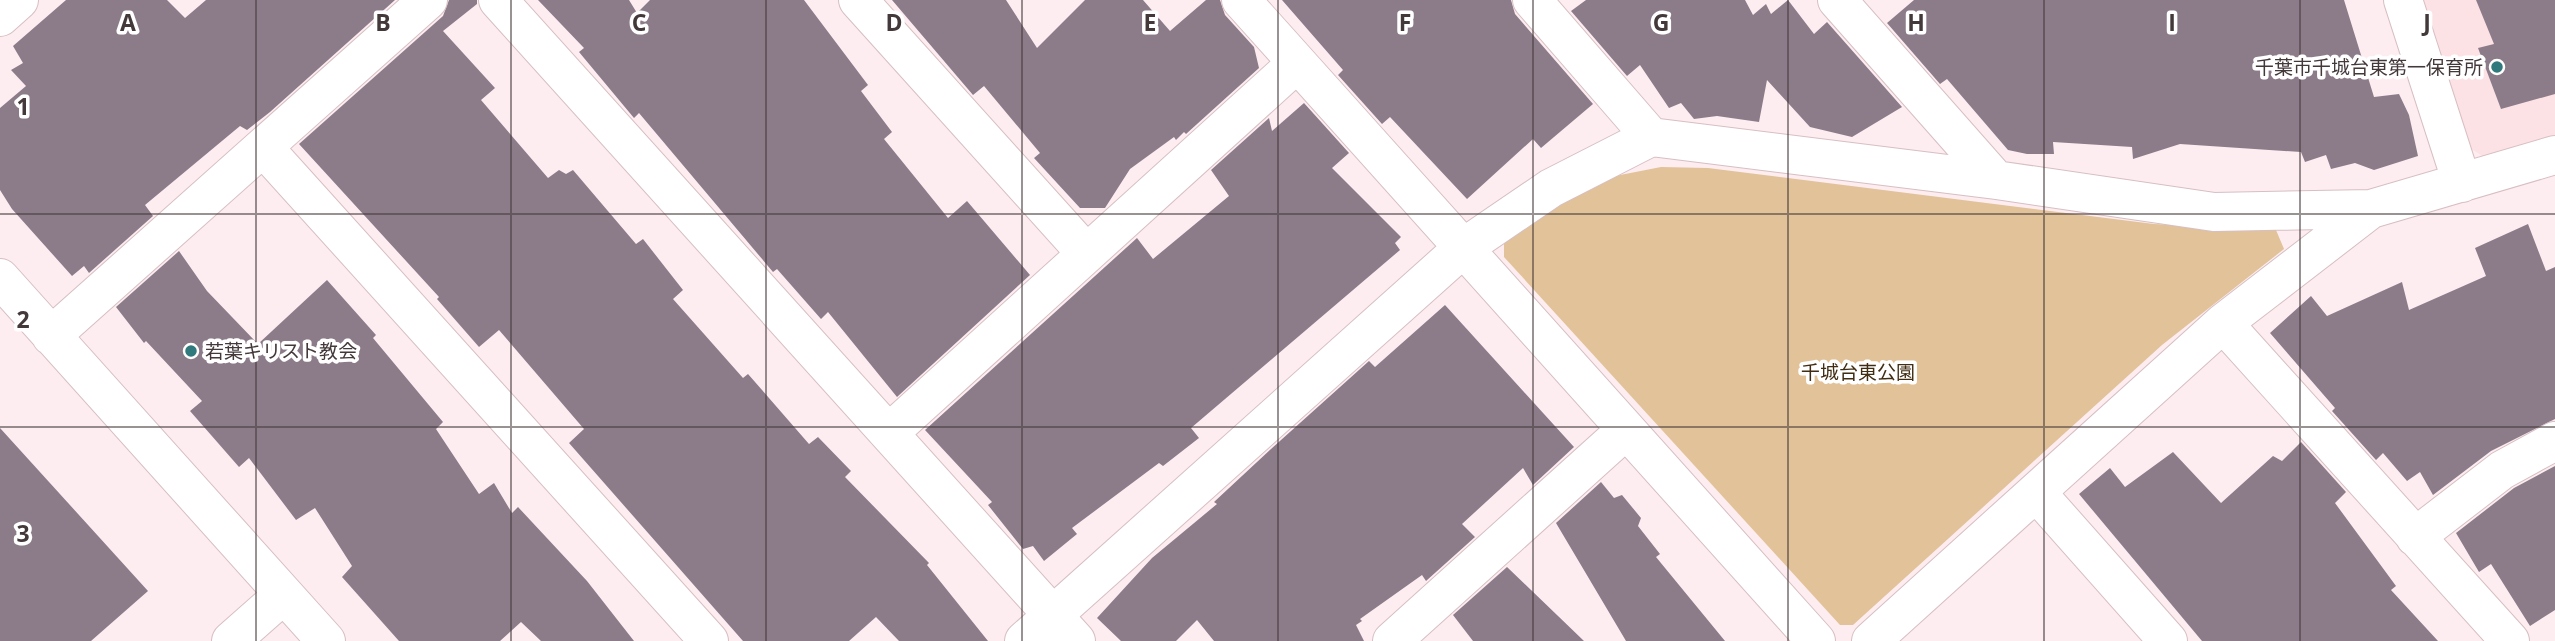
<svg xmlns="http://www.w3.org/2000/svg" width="2555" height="641" viewBox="0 0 2555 641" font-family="'Open Sans','Noto Sans JP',sans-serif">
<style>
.built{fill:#fce1e5}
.green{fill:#e2c298}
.building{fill:#8c7c89}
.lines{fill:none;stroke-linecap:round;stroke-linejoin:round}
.minor-casing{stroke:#d7bfc3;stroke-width:40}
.minor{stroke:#fff;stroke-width:38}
.grid{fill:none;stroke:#43393b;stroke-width:2;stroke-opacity:0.55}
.poi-dot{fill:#30797c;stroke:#fff;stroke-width:2.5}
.labels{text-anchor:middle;stroke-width:7;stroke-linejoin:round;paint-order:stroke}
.poi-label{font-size:19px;fill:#43393b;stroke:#fff;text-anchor:end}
.park-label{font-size:19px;fill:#402d12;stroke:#fff}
.grid-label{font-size:23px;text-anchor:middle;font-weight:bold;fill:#43393b;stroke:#fff;stroke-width:7;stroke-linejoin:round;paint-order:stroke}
</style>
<rect width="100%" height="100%" fill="#fdedf0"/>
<!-- built -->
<path class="built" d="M2417,0H2555V135L2484,157L2465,145Z"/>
<!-- green -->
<path class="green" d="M1661,167L1708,168L2154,224L2276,230L2284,249L2162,345L1853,625H1840L1504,257V238L1605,178Z"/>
<!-- building -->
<path class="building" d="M66,0H167L185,18L206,0H395L270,112L247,130L240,126L145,205L153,216L89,273L84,266L72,276L12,209L0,190V108L26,86L11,70L23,63L13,46Z
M449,0H477V4L443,31L495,88L481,100L548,178L559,170L566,174L573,170L636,244L643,239L683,290L673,299L743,378L748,374L809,444L818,437L851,471L845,477L929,563L927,565L988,641H899L876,617L849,641H743L569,443L584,429L499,330L479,347L437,299L439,297L299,144L443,16Z
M538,0H629L637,13L650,0H804L868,85L861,91L892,132L884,139L948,218L967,201L1030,275L897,397L828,312L821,319L777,269L773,272L639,113L634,118L579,52L584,48Z
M892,0H1006L1037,48L1085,0H1143L1170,31L1206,0H1220L1225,15L1254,47L1259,68L1186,134L1184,132L1176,140L1174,137L1130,169L1105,208H1080L1034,158L1040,153L984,86L973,95Z
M1282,0H1511L1515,14L1593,104L1541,148L1533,139L1467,199L1390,117L1382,124L1338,75L1343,70Z
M1586,0H1745L1753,15L1766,4L1771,14L1788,0L1814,34L1827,22L1902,107L1852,137L1810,127L1767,80L1759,122L1717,116L1694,119L1681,103L1669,108L1640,65L1627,76L1571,11Z
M1914,0H2344L2374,97L2399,94L2409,115L2418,156L2374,170L2355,163L2331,169L2326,155L2305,162L2301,152L2180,144L2133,159L2132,147L2053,142L2054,154H2027L2008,150L1947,79L1940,84L1887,23Z
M2476,0H2555V94L2501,109L2478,48L2494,44Z
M1304,103L1349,153L1332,168L1401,237L1395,243L1400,250L1191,428L1199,438L1163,466L1159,463L1072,528L1077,534L1044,561L1033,546L1023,549L988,505L992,502L925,430L1137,238L1153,259L1229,196L1211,170L1269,118L1272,131Z
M2528,224L2546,271L2555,267V419L2491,451L2433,495L2420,472L2407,481L2383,453L2376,460L2332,411L2335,408L2270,333L2311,296L2327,316L2402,282L2409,310L2486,276L2475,248Z
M179,251L207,291L258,344L327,280L376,335L373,338L443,422L436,429L479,494L494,483L512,513L518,507L587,581L634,641H541L521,622L500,641H399L342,577L352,566L315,508L296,520L249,458L239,467L190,411L202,401L146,341L144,343L116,307Z
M1445,305L1574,447L1533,485L1523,468L1462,524L1475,537L1426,581L1422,575L1360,619L1362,621L1356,625L1364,641H1214L1197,620L1176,641H1121L1097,618L1152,558L1217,504L1214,502L1271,449L1369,361L1375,367Z
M0,428L148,591L91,641H0Z
M2301,442L2346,492L2335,503L2396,586L2391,590L2438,641H2202L2079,494L2110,468L2125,487L2173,452L2221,503L2273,456L2282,461Z
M2555,466V610L2530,626L2491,564L2479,572L2456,533L2514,488Z
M1601,482L1614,498L1622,495L1641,518L1638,526L1660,554L1656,557L1725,641H1626L1556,523Z
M1507,567L1584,641H1473L1453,615Z"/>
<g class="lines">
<!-- minor casing -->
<g class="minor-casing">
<path id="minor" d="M498,0L1076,641
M858,0L1085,252
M1241,0L1816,641
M1532,0L1651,137
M1837,0L1996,180
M2403,0L2462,183
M0,17L19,0
M263,147L709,641
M0,278L326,641
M2223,323L2510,641
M51,336L428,0
M890,432L1297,63
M2036,492L2168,641
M2415,537L2502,470L2555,441
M231,641L283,595
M1024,641L1463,248L1551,188L1651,137L1996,180L2214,212L2371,209
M1392,641L1626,430
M1871,641L2223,323L2371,209L2555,155"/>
</g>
<!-- minor -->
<use href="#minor" class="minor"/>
</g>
<!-- grid -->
<path class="grid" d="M256,0V641M511,0V641M766,0V641M1022,0V641M1278,0V641M1533,0V641M1788,0V641M2044,0V641M2300,0V641M0,214H2555M0,427H2555"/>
<!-- markers -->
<g class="poi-dot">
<circle cx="2497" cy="67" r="7"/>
<circle cx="191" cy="351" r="7"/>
</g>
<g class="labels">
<!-- poi labels -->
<g class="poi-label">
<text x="2483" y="74">千葉市千城台東第一保育所</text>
<text x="205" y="358" text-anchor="start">若葉キリスト教会</text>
</g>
<!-- park labels -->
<g class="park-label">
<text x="1858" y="379">千城台東公園</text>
</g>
</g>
<g class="grid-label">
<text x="128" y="31">A</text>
<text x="383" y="31">B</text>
<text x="639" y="31">C</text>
<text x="894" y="31">D</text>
<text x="1150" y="31">E</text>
<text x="1405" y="31">F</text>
<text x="1661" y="31">G</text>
<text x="1916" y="31">H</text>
<text x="2172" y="31">I</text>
<text x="2427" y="31">J</text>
<text x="23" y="115">1</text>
<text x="23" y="328">2</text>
<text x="23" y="542">3</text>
</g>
</svg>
